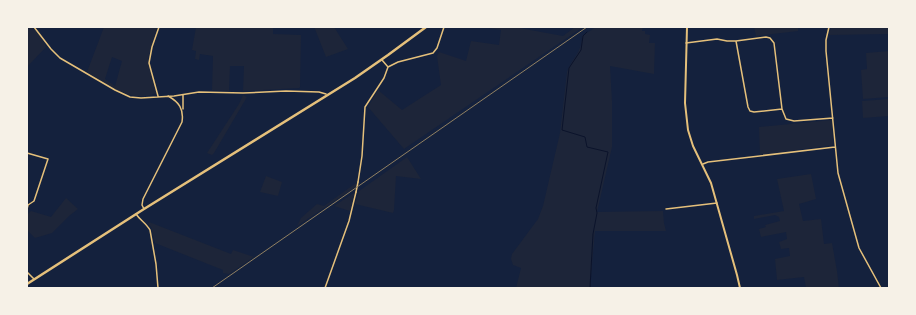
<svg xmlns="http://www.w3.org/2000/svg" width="916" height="315" viewBox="0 0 916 315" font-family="Quicksand,sans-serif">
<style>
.green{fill:#1d2539;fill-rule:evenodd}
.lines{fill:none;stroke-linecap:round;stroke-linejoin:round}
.stream{stroke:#0b132b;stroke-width:1}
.pedestrian{stroke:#e5c07b;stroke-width:1.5}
.minor{stroke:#e5c07b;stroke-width:1.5}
.tertiary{stroke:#e5c07b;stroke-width:2}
.secondary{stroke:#e5c07b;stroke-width:2.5}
.rail{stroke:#918062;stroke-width:1}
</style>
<rect width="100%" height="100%" fill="#14213d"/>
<!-- green -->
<path class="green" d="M27,27C36,27 43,39 46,47L27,67Z
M104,27H157L148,59L156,93C131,104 107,84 87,72ZM112,57L122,61L115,86L105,79Z
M196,27H273V34L301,35L300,87L299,88L243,91L244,66H230L229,91L212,90L213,56L200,54L199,60L195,59L196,51L192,50Z
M315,27H334L348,49L326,57L315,29Z
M484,27H514L563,36L575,27H583L404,149L368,107L378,90L402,110L441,85L437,56L439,52L466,61L471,41L499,45L501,30Z
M596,27H643L642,31H645V34L650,35L649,43H655L654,74L610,66L612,101V147L597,212L663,211L664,223L666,231H595L590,288H516L521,268L513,265L511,259L512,254L538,219L543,206L560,133L567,72C572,58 582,53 582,36Z
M754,27H798V31L756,36Z
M831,27H889V34L829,35Z
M889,51V97L863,99L861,70L867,69L866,53Z
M243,95L247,97L214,153L212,155L207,153L239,104Z
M889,99V116L863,118L862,101Z
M832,120L833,145L760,155L759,127Z
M407,157L421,179L396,176L394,210L393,213L355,204L359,191Z
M811,174L816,199L799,204L803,221L821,219L824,244L832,243L837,271L839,288H806L804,277L777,280L775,259L790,256L789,248L781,249L779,242L787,239L786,232L761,237L759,229L766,227L765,225L780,221L779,217L775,215L754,219V216L784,211L777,179Z
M266,176L282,182L278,196L260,192Z
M356,183V187L297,226L301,218L317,204L324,206Z
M355,192L350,211L334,206Z
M66,198L78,209L69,216L52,233L35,238L27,230V215L31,211L51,217Z
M149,222L231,254L233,250L254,257L229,274L223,273V270L155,243L151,227L148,224Z"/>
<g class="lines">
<!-- stream -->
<path class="stream" d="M587,32L583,36L581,50L569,68L562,130L585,137L587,147L608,152L596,208L597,213L593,234L590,288"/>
<!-- pedestrian -->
<path class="pedestrian" d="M356,192L358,182"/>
<!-- minor -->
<path class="minor" d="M34,27L51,49L60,58L115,90L130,97L141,98L174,96L199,92L243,93L286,91L319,92L326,94
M829,27L826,40V51L838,173L859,248L881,288
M736,41L748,107L750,111L754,112L782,109
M686,43L717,39L727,41H736L766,37L770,38L774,43L782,109L786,119L794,121L833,118
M388,67L398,62L433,53L437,48L444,27
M158,96L149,63L152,47L159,27
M183,109V95
M27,153L48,159L34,201L28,205L27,209
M703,164L708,162L835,147
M358,182L362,156L365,107L384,78L388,67L382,60
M144,209L142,205L143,199L182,122C184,109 179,102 168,96
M666,209L717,203
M136,214C140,220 146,223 150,230L156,264L158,288
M27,272L34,279
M325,288L349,221L356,192"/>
<!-- tertiary -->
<path class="tertiary" d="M687,27L685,103L688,130L693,146L711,183L737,275L740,288"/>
<!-- secondary -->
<path class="secondary" d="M27,284L144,209L355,78L388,55L426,27"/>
<!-- rail -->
<path class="rail" d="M212,288L587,27"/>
</g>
<!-- border -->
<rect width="916" height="315" fill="none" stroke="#f6f1e7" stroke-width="56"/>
</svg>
